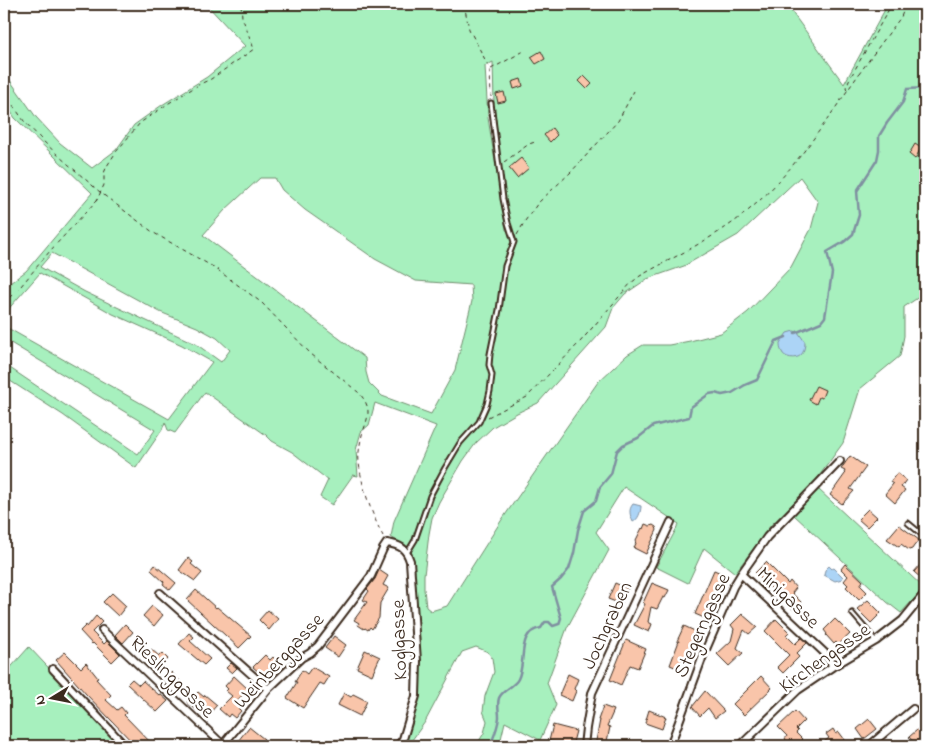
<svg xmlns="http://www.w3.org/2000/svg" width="929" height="750" viewBox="0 0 929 750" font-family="'Indie Flower',sans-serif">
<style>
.green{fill:#a7f0be;stroke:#718d6e;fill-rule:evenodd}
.water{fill:#acd4f6;stroke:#7f90a0}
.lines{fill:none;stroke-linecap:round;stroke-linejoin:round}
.stream{stroke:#7f90a0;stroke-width:2.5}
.building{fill:#f9c5aa;stroke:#3b2a1e}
.service-casing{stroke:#3b2a1e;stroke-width:7}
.minor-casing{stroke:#3b2a1e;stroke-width:10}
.path{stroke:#3b2a1e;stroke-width:1;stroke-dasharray:4 4;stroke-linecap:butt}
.service{stroke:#fff;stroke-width:3}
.minor{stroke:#fff;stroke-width:6}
.labels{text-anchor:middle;stroke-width:5;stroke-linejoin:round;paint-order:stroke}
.street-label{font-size:20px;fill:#3b2a1e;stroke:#fff}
</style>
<rect width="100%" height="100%" fill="#fff"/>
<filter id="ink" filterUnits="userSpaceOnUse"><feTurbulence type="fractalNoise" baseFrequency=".02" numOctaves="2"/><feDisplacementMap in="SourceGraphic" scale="10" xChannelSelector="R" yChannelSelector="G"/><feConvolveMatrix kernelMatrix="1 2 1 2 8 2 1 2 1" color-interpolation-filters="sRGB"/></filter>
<g filter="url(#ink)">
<!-- green -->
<path class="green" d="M206,4H786L844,84L888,4H925V300L919,297L904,307V336L900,356L860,389L843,443L814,483L771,525L735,573L704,548L688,583L656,567L679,524L624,487L596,532L609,550L567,628L547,683L556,705L540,740L505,722L500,743L497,746H476L484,733L487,721L483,711L485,696L494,672L492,658L488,652L476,647L462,652L425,722L412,740L410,746H403L417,704L420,676L412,560L403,545L391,537L394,521L436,426L375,403L369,425L361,432L356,450L358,476L353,475L332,505L320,497L328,480L292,452L272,441L266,435L205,392L175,433L168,430L165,422L162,430L136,468L63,415L4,377V364L138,454L155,430L4,339V326L169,419L212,362L182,345L113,314L40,273L4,314V290L10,283L26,271L92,193L15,118L4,102V72L36,117L60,143L92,168L116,150L134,125L162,105L207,77L245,46ZM493,62L494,104L505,200L513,233L506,230L488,118L485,66ZM800,177L818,202L811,229L791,267L748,312L721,333L690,341L669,345H643L627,355L598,382L501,521L447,606L431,611L426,607L424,589V575L429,534L432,518L439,502L463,461L476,443L493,427L517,413L538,403L606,327L613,308L625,294L647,279L684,266L738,235ZM260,178H275L282,190L305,210L375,259L416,281L471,285L472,301L455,370L431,414L382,396L369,383L366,372L365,358L203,235L225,210ZM52,253L160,312L197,327L217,338L230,350L221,362L196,344L85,292L40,267Z
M818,489L924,588L901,613L887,602L793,514Z
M29,647L122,746H4V675Z"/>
<!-- water -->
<path class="water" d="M794,331L798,332L805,342C805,346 804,352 801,355C796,360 784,358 782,352C780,349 780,346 780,343L787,333Z
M633,504L641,506C641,512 638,520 633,522C630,515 628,510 633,504Z
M829,566L832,569L834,568L843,577L842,579L835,581L824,575L825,570Z"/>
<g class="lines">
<!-- stream -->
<path class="stream" d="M795,333L821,322L825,317L832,273L827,252L844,242L853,234L859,215L857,191L877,160L879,150V136L887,123L903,102L907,89L925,88
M490,746C494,736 498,728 499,717C499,711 497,704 499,698C502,690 514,687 518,679C527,661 516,632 541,628L545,622H549L553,626L559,624L561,618L552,587L561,579L569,569L574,553L578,530L584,511L596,501L600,487L611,474L617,451L623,445L638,438L653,426L689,417L691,407L709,394L715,393L722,395L732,393L745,385L757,380L776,341L786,337"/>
</g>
<!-- building -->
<path class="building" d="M541,51L545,59L536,64L531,57Z
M584,76L592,84L587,89L579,81Z
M521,79L523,86L514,89L512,82Z
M504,92L506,101L498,103L496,94Z
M552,128L557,135L550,142L544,135Z
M915,144L921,148L915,159L909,154Z
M521,158L529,168L517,178L509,168Z
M816,386L825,390L822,398L819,397L816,404L809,400Z
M850,456L866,467L850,489L854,491L842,504L830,495L845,474L844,473L845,471L841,469Z
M897,473L906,480L901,487L905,490L895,503L885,494L893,484L890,482Z
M868,509L877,517L867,527L858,519Z
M645,524L650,526L653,525L656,527L657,530L646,554L634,548L636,543L635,542L642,528L643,529Z
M899,525L919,540L914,546L912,549L909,550L901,544L899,547L887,539Z
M188,558L193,562L191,564L202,573L195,581L179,570Z
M766,562L788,584L790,581L796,588L792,593L802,603L795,611L755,573Z
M845,564L863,581L860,585L867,592L859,600L846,587L848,585L844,581L848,576L841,569Z
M921,564L925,568V575L922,579L914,572Z
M155,565L176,583L170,590L163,584L164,582L151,570Z
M379,570L388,576L383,585L389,588L380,603L379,618L372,629L370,627L368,630L365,628L364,629L358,625L359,623L354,620L367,602L363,600L369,591L367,589L375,579Z
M714,570L728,576L723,588L718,586L712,600L717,601L709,620L695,614Z
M615,583L628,589L621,604L608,599Z
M652,583L669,590L665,598L663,597L657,609L651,607L648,622L652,624L649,632L634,625L645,604L643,603Z
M196,590L216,608L217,607L251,636L239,648L187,600Z
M112,593L126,606L118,616L103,602Z
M868,600L881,613L871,623L857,609Z
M152,606L163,615L154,626L143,616Z
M268,610L278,619L269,630L259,620Z
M742,614L757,627L749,634L744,630L737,648L743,653L729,666L717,654L731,641L734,629L731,625Z
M96,616L102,622L92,632L104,644L107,641L120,654L112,662L93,643L92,644L80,631L86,625L87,627Z
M776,619L789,632L786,635L795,644L801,638L807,643L796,654L799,657L783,673L777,667L789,655L765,631Z
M835,619L850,634L838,645L836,642L834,644L826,635L827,634L824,630Z
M125,624L133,632L123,643L115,635Z
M684,626L699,633L688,658L692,660L687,672L670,665L679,641H677Z
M189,633L194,637L190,641L210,659L204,665L179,644Z
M334,636L346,645L338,657L325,648Z
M626,640L646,649L638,668L630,665L621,685L610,680Z
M151,649L159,656L162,653L168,659L160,668L155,664L153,666L143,657Z
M365,650L380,657L372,675L357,668Z
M65,652L81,668L86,663L98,678L96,679L111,695L106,700L117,710L121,707L126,713L124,715L154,746H136L86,694L56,660Z
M265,655L270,660L273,657L283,667L268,680L253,667Z
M231,663L237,668L232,673L226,668Z
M312,667L329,677L324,685L320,683L303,708L287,698L297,682H295L302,670L307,674Z
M171,672L184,685L179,690L166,678Z
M568,674L578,679L574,689L576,691L572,701L559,695Z
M234,676L248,689L234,704L241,711L235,718L230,714L228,717L219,709L232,696L226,691L228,689L225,686Z
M761,676L772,688L744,715L733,704Z
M132,679L139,685L143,681L159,695L160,694L168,701L157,712L127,684Z
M705,691L724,711L715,718L708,708L700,716L692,707Z
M198,692L204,697L205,695L217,705L207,716L202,712L200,713L187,702L192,695L194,696Z
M344,693L351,697L353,694L367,701L360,716L338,705Z
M603,706L614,710L607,726L610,727L606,746H595L600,720H598Z
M649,710L666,717L662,729L645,723Z
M795,711L804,721L796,729L798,731L796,733L803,740L796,746H792L785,739L787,736L778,727Z
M869,719L877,729L864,739L857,729Z
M925,723V738L916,745L909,737Z
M553,725L576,731L572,746L549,741Z
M249,727L264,739L258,746H244L238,741Z
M833,729L836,734L839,732L845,740L837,746H819L829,738L826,734Z"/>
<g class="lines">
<!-- service casing -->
<g class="service-casing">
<path id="service" d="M908,523L925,537
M407,553L415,540L430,496L445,468L460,443L479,422L487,404L490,391L492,375L489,365L490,354L499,310L505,266L514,242L508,223L503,199L491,103
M852,613L876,641"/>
</g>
<!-- minor casing -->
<g class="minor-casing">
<path id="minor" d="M741,574L830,658L832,667
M160,593L268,689
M102,630L224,746
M53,669L125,746
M222,746L268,689L301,658L310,653L318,646L371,576L383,549L387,543C400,545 406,548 410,561L417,661L416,696L403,739L398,746
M584,746L586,728L592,693L671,522
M670,746L703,656L733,587L741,574L767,537L840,461
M740,746L798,690L832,667L876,641L903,620L925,593
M869,746L913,709"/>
</g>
<!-- path -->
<path class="path" d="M464,4L469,29L490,69L491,97
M491,69L524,51
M847,90L846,87L849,80L889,9L891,4
M4,92L24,121L42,140L60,157L101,193L154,233L215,268L262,303L311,354L358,392C363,397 368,404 368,412C368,420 364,428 362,435C360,444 358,453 359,462C361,485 372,515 383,536
M504,162L529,144L535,142
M517,235L525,221L538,203L571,172L618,121L634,91
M4,303L21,286L50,251L97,200L104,185V173L107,166L116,152L140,123L169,103L200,84L211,79L254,49L242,17L241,4
M488,417L527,397L580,342L631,283L640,276C672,258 710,240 739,218C783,184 814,139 845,94C863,68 882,42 901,17L906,4"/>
<!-- service -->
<use href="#service" class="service"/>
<!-- minor -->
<use href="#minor" class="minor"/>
</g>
</g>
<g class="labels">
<!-- street labels -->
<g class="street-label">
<text transform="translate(789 597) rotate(44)" y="7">Minigasse</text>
<text transform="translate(606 625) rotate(-65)" y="7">Jochgraben</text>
<text transform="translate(701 625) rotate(-66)" y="7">Stegerngasse</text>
<text transform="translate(398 640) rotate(-92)" y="7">Koglgasse</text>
<text transform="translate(824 657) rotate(-35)" y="7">Kirchengasse</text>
<text transform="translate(278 660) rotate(-47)" y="7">Weinberggasse</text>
<text transform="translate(173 676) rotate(44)" y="7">Rieslinggasse</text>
</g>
</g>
<!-- margin -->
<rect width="929" height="750" fill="none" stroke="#fff" stroke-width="20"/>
<rect x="10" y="10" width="909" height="730" fill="none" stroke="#3b2a1e" stroke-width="2" filter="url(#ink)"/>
<!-- north arrow -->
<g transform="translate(52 698) rotate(260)" stroke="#ffffff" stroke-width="4" paint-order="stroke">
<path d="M0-4L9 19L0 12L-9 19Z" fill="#3b2a1e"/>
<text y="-8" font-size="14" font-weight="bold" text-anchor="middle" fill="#3b2a1e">N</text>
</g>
</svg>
